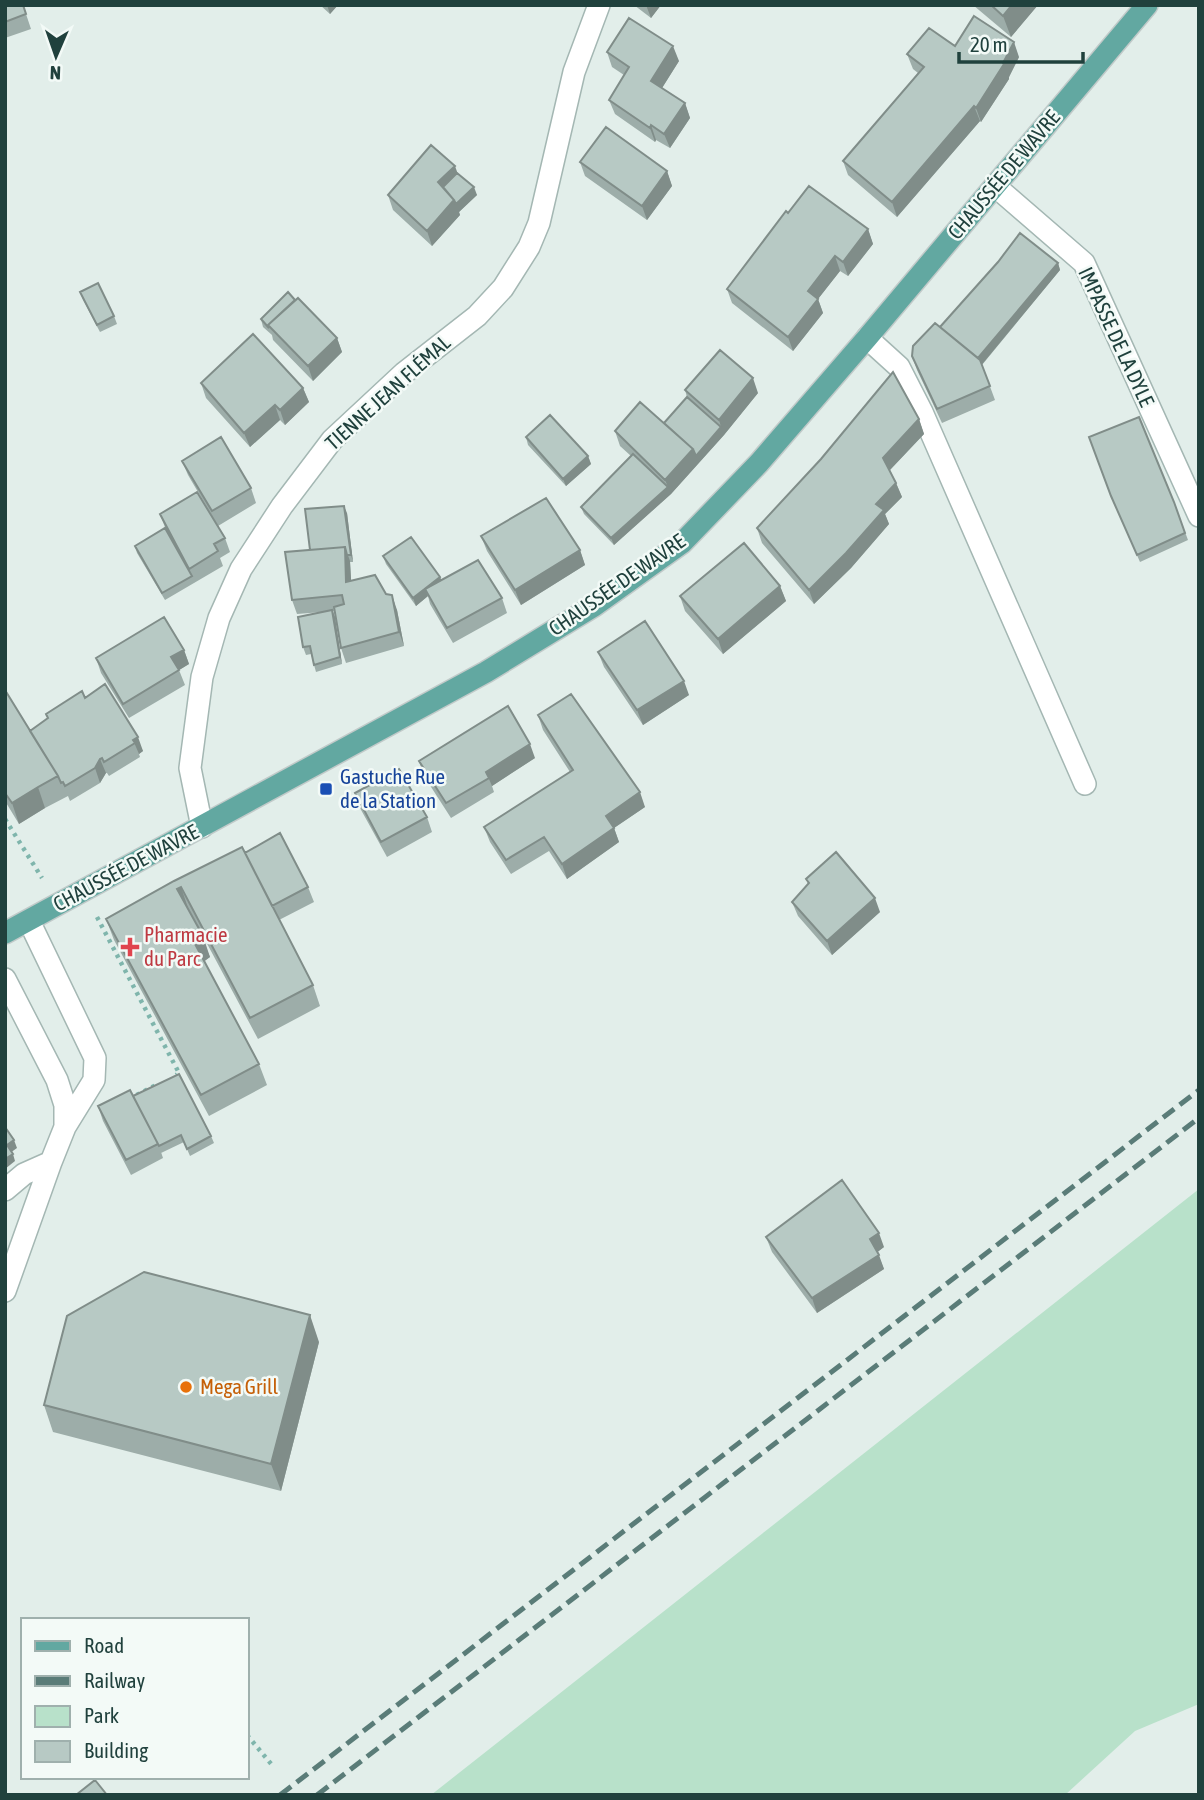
<svg xmlns="http://www.w3.org/2000/svg" width="1204" height="1800" viewBox="0 0 1204 1800" font-family="'Asap Condensed',sans-serif">
<style>
.green{fill:#b8e1ca}
.lines{fill:none;stroke-linecap:round;stroke-linejoin:round}
.minor-casing{stroke:#a4b7b3;stroke-width:24}
.major-casing{stroke:#c1cac9;stroke-width:24}
.path{stroke:#7fb5ac;stroke-width:4.5;stroke-dasharray:3.5 5;stroke-linecap:butt}
.minor{stroke:#fff;stroke-width:21}
.major{stroke:#62a8a1;stroke-width:21}
.rail{stroke:#5a7c78;stroke-width:5;stroke-dasharray:14 7;stroke-linecap:butt}
.wall{fill:#9dada9}
.shaded-wall{fill:#808d89}
.building{fill:#b7c9c4;stroke:#808d89;stroke-width:2}
.transit-dot{fill:#1a4fb4;stroke:#f3faf7;stroke-width:2.5}
.health-dot{fill:#e0444e;stroke:#f3faf7;stroke-width:2.5}
.food-dot{fill:#e8710a;stroke:#f3faf7;stroke-width:2.5}
.labels{text-anchor:middle;stroke-width:5;stroke-linejoin:round;paint-order:stroke}
.street-label{font-size:21px;fill:#20413d;stroke:#f3faf7}
.transit-label{font-size:21px;fill:#164399;stroke:#f3faf7;text-anchor:start}
.health-label{font-size:21px;fill:#be3a42;stroke:#f3faf7;text-anchor:start}
.food-label{font-size:21px;fill:#c56008;stroke:#f3faf7;text-anchor:start}
</style>
<rect width="100%" height="100%" fill="#e2eeea"/>
<!-- green -->
<path class="green" d="M1199,1189V1704L1135,1731L1065,1795H431Z"/>
<g class="lines">
<!-- minor casing -->
<g class="minor-casing">
<path id="minor" d="M995,186L1084,263L1199,516
M867,338L899,367L922,412L1085,784
M202,827L190,768L202,677L219,618L241,569L282,506L332,440L404,373L477,316L503,288L529,247L539,223L574,72L599,5
M5,979L57,1080L65,1105V1127
M5,1190L24,1174L51,1162
M5,1291L51,1162L65,1127L94,1080L95,1058L29,921"/>
</g>
<!-- major casing -->
<g class="major-casing">
<path id="major" d="M5,933L486,672L594,606L682,543L759,463L867,338L1147,5"/>
</g>
<!-- path -->
<path class="path" d="M5,819L42,878
M97,917L179,1073L176,1075
M129,1099L158,1084
M247,1735L272,1765"/>
<!-- minor -->
<use href="#minor" class="minor"/>
<!-- major -->
<use href="#major" class="major"/>
<!-- rail -->
<path class="rail" d="M280,1795L1199,1090
M317,1795L1199,1118"/>
</g>
<!-- wall -->
<path class="wall" d="M5,5H23L31,29L5,38Z
M320,5H338L330,14Z
M634,5H661L651,18Z
M973,5H1038L1011,37Z
M955,46L1019,57L1009,77V79L981,122L980,121L897,217L848,175L843,161L918,73L913,69L907,54Z
M607,52L679,61L662,88L685,103L690,118L670,148L656,140L655,142L615,114L609,100L624,75L612,67Z
M580,162L667,171L672,186L647,220L585,176Z
M457,173L477,195L459,212L460,215L432,246L393,210L388,195Z
M788,213L868,229L873,244L848,276L840,271L818,299L823,313L793,351L732,303L727,289Z
M1058,263L1060,270L982,365L995,400L942,423L917,370L912,356L940,327Z
M80,292L114,316L117,324L100,332L83,300Z
M295,300L337,338L342,352L313,381L273,340L272,335L263,327L261,319Z
M201,383L303,388L309,402L285,425L280,420L250,447L206,398Z
M685,390L758,393L724,435L671,494L614,545L584,514L581,507L631,456L620,446L615,431L664,423L687,397Z
M919,419L924,434L890,470L896,483L902,497L885,514L889,524L851,568L814,604L762,543L757,528Z
M526,437L588,456L591,464L566,486L528,445Z
M1089,437L1174,502L1188,540L1140,562L1114,503Z
M182,461L251,488L256,503L218,526L188,475Z
M347,513L353,562H350L351,581L386,594L397,610L404,646L346,663L341,648L334,611H333L335,617L342,664L316,672L311,654L306,655L303,647L322,612L297,614L292,600L310,550Z
M160,514L225,538L230,552L220,558L223,566L165,600L137,553L135,546L166,530Z
M481,536L580,550L585,565L521,605L487,551Z
M383,556L440,577L441,580L502,598L507,613L453,643L430,604L428,596L416,606L386,564Z
M780,586L786,601L723,654L685,611L680,596Z
M184,650L189,664L179,670L185,685L129,718L101,673L96,658Z
M598,652L689,695L643,725L604,667Z
M105,684L143,751L139,754L140,757L109,776L107,773H106L100,783L70,801L68,796L45,808L19,824L5,801V690L30,731L48,719L46,714L85,698Z
M538,715L645,807L614,828L619,842L567,879L549,851L511,874L490,842L484,827L570,772L543,730Z
M535,758L492,786L494,792L451,818L424,776L419,761Z
M355,793L427,817L432,832L387,857L360,808Z
M245,853L308,887L314,902L279,920L313,985L320,1006L258,1039L188,908L210,957L204,961L259,1064L267,1085L209,1116L114,940L106,919Z
M806,879L880,912L832,955L798,916L792,902L808,884Z
M133,1096L211,1136L214,1143L190,1156L184,1142L161,1153V1152L163,1158L131,1175L103,1121L98,1106Z
M766,1237L884,1247L877,1252L884,1269L817,1313L772,1252Z
M319,1342L281,1491L53,1432L44,1405Z"/>
<!-- shaded-wall -->
<path class="shaded-wall" d="M327,5H338L330,14Z
M646,5H661L651,18Z
M1012,5H1038L1011,37L1003,16Z
M1014,42L1019,57L1009,77V79L981,122L976,108Z
M673,46L679,61L657,96L651,81Z
M685,103L690,118L670,148L664,134Z
M974,106L980,121L897,217L892,202Z
M651,125L656,140L655,142L650,128Z
M455,166L460,180L445,195L438,182Z
M667,171L672,186L647,220L642,206Z
M474,187L477,195L459,212L460,215L432,246L427,231L454,200Z
M868,229L873,244L848,276L843,262Z
M835,256L840,271L818,299L823,313L793,351L788,337L808,291Z
M1058,263L1060,270L979,368L976,361Z
M337,338L342,352L313,381L308,366Z
M753,378L758,393L724,435L671,494L665,480L693,449L721,427L719,420Z
M303,388L309,402L285,425L280,410Z
M275,405L280,420L250,447L244,433Z
M919,419L924,434L888,472L883,458Z
M588,456L591,464L566,486L563,479Z
M896,483L902,497L885,514L889,524L851,568L814,604L809,590L876,504Z
M668,487L671,494L614,545L611,538Z
M344,506L347,513L353,562L351,555Z
M345,547L350,561L352,596L346,582Z
M580,550L585,565L521,605L515,590Z
M440,577L443,584L425,589L428,596L416,606L413,598Z
M780,586L786,601L723,654L718,639Z
M392,595L397,610L404,646L399,632Z
M332,610L335,617L342,664L340,657Z
M184,650L189,664L176,672L171,657Z
M684,681L689,695L643,725L637,710Z
M138,737L143,751L139,754L133,740Z
M530,744L535,758L492,786L486,772Z
M100,759L106,773L100,783L95,768Z
M38,787L45,808L19,824L12,803Z
M640,792L645,807L614,828L619,842L567,879L562,864L606,816Z
M181,887L188,908L177,889Z
M875,898L880,912L832,955L827,941Z
M203,936L210,957L202,963L194,942Z
M14,1140L17,1148L10,1153L7,1145Z
M13,1154L15,1161L5,1169V1159Z
M879,1233L884,1247L875,1254L870,1239Z
M879,1255L884,1269L817,1313L812,1298Z
M310,1315L319,1342L281,1491L271,1464Z"/>
<!-- building -->
<path class="building" d="M5,5H23L26,14L5,22Z
M991,5H1012L1003,16Z
M974,16L1014,42L1003,63L1004,64L976,108L974,106L892,202L843,161L924,67L907,54L929,28L955,46Z
M629,18L673,46L651,81L685,103L664,134L651,125L650,128L609,100L629,67L607,52Z
M606,127L667,171L642,206L580,162Z
M431,145L455,166L438,182L454,200L427,231L388,195Z
M457,173L474,187L456,204L454,200L443,187Z
M809,186L868,229L843,262L835,256L808,291L818,299L788,337L727,289L786,211L788,213Z
M1020,233L1058,263L978,358L940,327L998,262Z
M98,283L114,316L97,325L80,292Z
M288,292L295,300L268,325L269,328L261,319Z
M298,298L337,338L308,366L268,325Z
M935,323L980,360L990,386L937,409L912,356L913,346Z
M253,334L303,388L280,410L275,405L244,433L201,383Z
M720,350L753,378L719,420L685,390Z
M893,372L919,419L883,458L896,483L876,504L884,510L846,553L809,590L757,528L821,459Z
M687,397L721,427L696,456L693,449L664,423Z
M640,402L693,449L665,480L615,431Z
M550,415L588,456L563,479L526,437Z
M1139,417L1174,502L1185,533L1137,555L1111,496L1089,437Z
M221,437L251,488L212,511L182,461Z
M633,454L668,487L611,538L581,507Z
M197,492L225,538L214,544L218,551L189,569L160,514Z
M546,498L580,550L515,590L481,536Z
M344,506L351,555H347L345,547L310,550L305,509Z
M165,528L192,576L162,593L135,546Z
M411,537L440,577L413,598L383,556Z
M744,543L780,586L718,639L680,596Z
M345,547L346,582L375,575L386,594L392,595L399,632L341,648L334,607L344,604L342,595L292,600L285,552Z
M478,560L502,598L447,628L425,589Z
M332,610L340,657L314,665L310,646L303,647L298,617Z
M164,617L184,650L171,657L179,670L123,704L96,658Z
M645,621L684,681L637,710L598,652Z
M105,684L138,737L133,740L135,743L104,762L102,758L100,759L95,768L65,786L63,782L61,783L58,776L30,731L48,718L46,714L82,691L85,698Z
M5,690L58,776L38,787L12,803L5,793Z
M571,694L640,792L606,816L614,828L562,864L544,837L506,860L484,827L573,770L538,715Z
M508,706L530,744L486,772L489,778L446,803L419,761Z
M399,769L427,817L381,842L355,793Z
M280,833L308,887L272,906L245,853Z
M242,847L313,985L250,1018L181,887L177,889L203,936L194,942L259,1064L201,1095L106,919L174,881Z
M836,852L875,898L827,941L792,902L809,883L806,879Z
M179,1074L211,1136L187,1149L181,1135L159,1146L133,1096Z
M130,1090L158,1144L126,1160L98,1106Z
M5,1127L14,1140L7,1145L13,1154L5,1159Z
M842,1180L879,1233L870,1239L879,1255L812,1298L766,1237Z
M144,1272L310,1315L271,1464L44,1405L67,1316Z
M95,1780L107,1795H76Z"/>
<!-- markers -->
<rect class="transit-dot" x="319" y="782" width="14" height="14" rx="3.5"/>
<path class="health-dot" d="M126.5 936.5h7v7h7v7h-7v7h-7v-7h-7v-7h7z"/>
<circle class="food-dot" cx="186" cy="1387" r="7"/>
<g class="labels">
<!-- street labels -->
<g class="street-label">
<text transform="translate(1004 175) rotate(-50)" y="7">CHAUSSÉE DE WAVRE</text>
<text transform="translate(1116 337) rotate(65)" y="7">IMPASSE DE LA DYLE</text>
<text transform="translate(388 393) rotate(-42)" y="7">TIENNE JEAN FLÉMAL</text>
<text transform="translate(617 585) rotate(-35)" y="7">CHAUSSÉE DE WAVRE</text>
<text transform="translate(126 868) rotate(-28)" y="7">CHAUSSÉE DE WAVRE</text>
</g>
<!-- transit labels -->
<g class="transit-label">
<text x="340" y="784">Gastuche Rue<tspan x="340" dy="24">de la Station</tspan></text>
</g>
<!-- health labels -->
<g class="health-label">
<text x="144" y="942">Pharmacie<tspan x="144" dy="24">du Parc</tspan></text>
</g>
<!-- food labels -->
<g class="food-label">
<text x="200" y="1394">Mega Grill</text>
</g>
</g>
<!-- border -->
<rect width="1204" height="1800" fill="none" stroke="#20413d" stroke-width="14"/>
<!-- legend -->
<rect x="21" y="1618" width="228" height="161" fill="#f3faf7" stroke="#9fb0ad" stroke-width="2"/>
<rect x="35" y="1641" width="35" height="10" fill="#62a8a1" stroke="#9fb0ad" stroke-width="2"/>
<text x="84" y="1653" font-size="21" fill="#20413d">Road</text>
<rect x="35" y="1676" width="35" height="10" fill="#5a7c78" stroke="#9fb0ad" stroke-width="2"/>
<text x="84" y="1688" font-size="21" fill="#20413d">Railway</text>
<rect x="35" y="1706" width="35" height="21" fill="#b8e1ca" stroke="#9fb0ad" stroke-width="2"/>
<text x="84" y="1723" font-size="21" fill="#20413d">Park</text>
<rect x="35" y="1741" width="35" height="21" fill="#b7c9c4" stroke="#9fb0ad" stroke-width="2"/>
<text x="84" y="1758" font-size="21" fill="#20413d">Building</text>
<!-- north arrow -->
<g transform="translate(56 56) rotate(182)" stroke="#f3faf7" stroke-width="5" paint-order="stroke">
<path d="M0-5L12 26L0 18L-12 26Z" fill="#20413d"/>
<text y="-10" font-size="19" font-weight="bold" text-anchor="middle" fill="#20413d">N</text>
</g>
<!-- scale -->
<path d="M959 52v10h124v-10" fill="none" stroke="#20413d" stroke-width="3.5"/>
<text x="970" y="52" font-size="21" fill="#20413d" stroke="#f3faf7" stroke-width="5" paint-order="stroke">20 m</text>
</svg>
